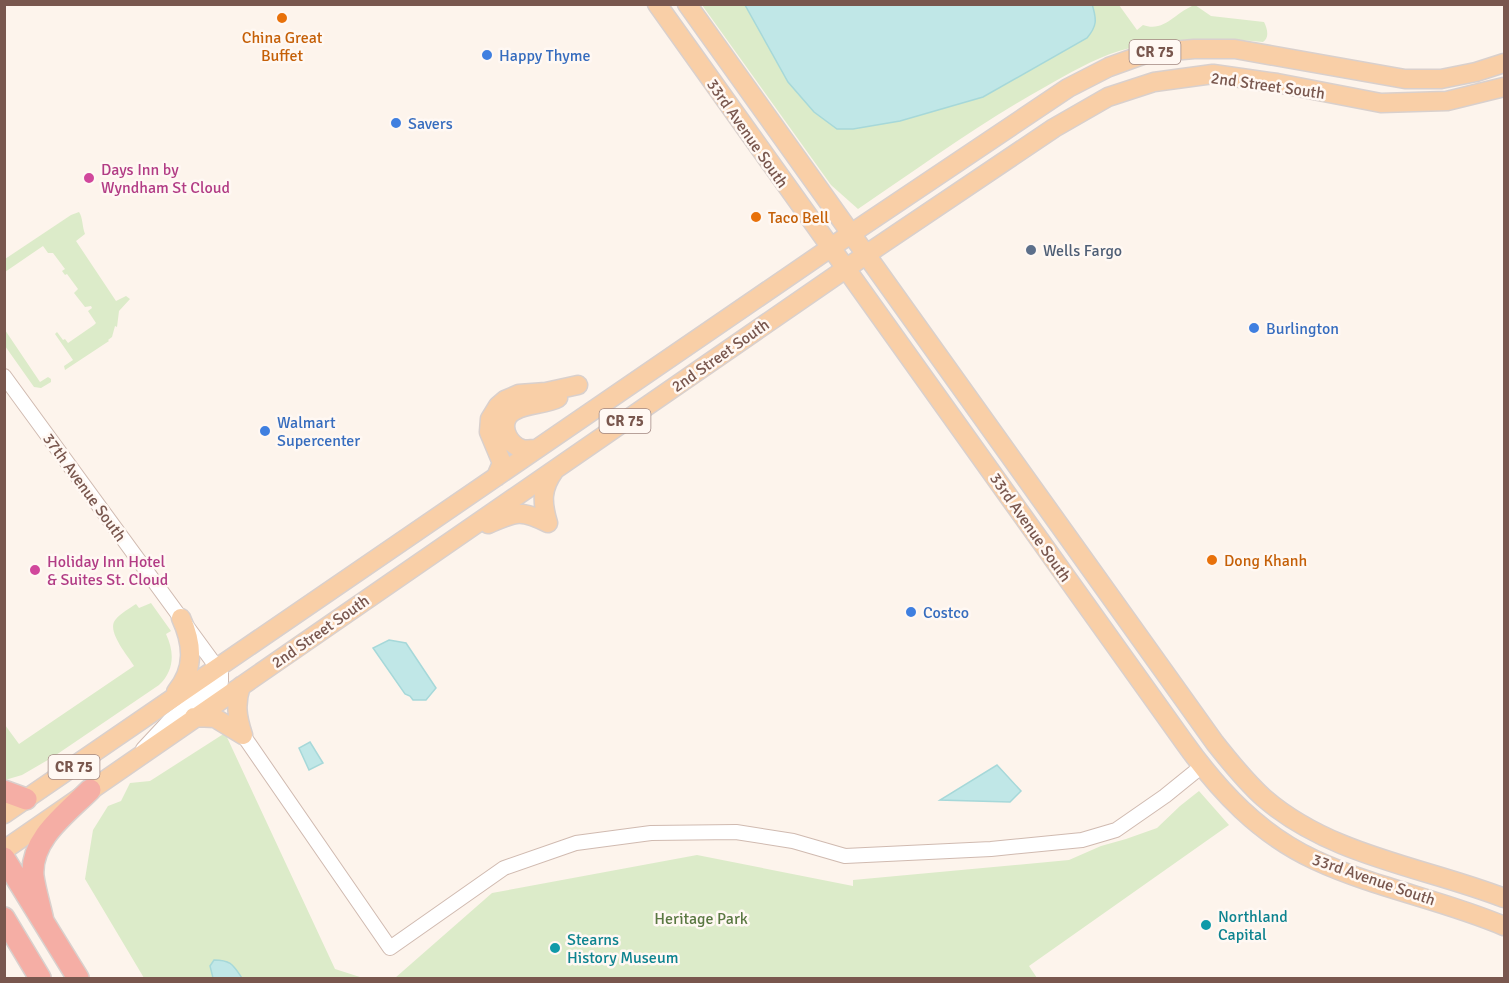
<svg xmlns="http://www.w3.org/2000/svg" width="1509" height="983" viewBox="0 0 1509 983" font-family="Signika,sans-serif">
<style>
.green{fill:#dcebc9}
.water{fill:#c0e7e7;stroke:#a6d8d9;stroke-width:1.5}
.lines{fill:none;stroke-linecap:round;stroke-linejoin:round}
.minor-casing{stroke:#d0bab0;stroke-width:16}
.major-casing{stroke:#d9d0cd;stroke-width:21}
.highway-casing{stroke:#d9d0cd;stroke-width:24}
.minor{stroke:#fff;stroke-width:14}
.major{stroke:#f9cfa7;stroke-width:18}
.highway{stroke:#f5aea5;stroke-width:21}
.food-dot{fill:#e8710a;stroke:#fff8f3;stroke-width:2}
.shop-dot{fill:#3f7fe0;stroke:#fff8f3;stroke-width:2}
.hotel-dot{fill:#d1479c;stroke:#fff8f3;stroke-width:2}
.service-dot{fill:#5c6f8a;stroke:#fff8f3;stroke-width:2}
.culture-dot{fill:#0f9aa8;stroke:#fff8f3;stroke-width:2}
.labels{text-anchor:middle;stroke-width:5;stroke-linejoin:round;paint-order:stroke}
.shield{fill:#fff8f3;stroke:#a18780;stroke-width:1.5}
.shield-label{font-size:15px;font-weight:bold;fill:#79574e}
.food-label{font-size:16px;fill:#c56008;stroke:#fff8f3;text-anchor:start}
.shop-label{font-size:16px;fill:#366cbe;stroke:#fff8f3;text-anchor:start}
.street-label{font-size:16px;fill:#79574e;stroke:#fff8f3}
.hotel-label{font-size:16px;fill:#b23c85;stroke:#fff8f3;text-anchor:start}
.service-label{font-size:16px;fill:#4e5e75;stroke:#fff8f3;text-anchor:start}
.culture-label{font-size:16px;fill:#0d838f;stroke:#fff8f3;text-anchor:start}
.park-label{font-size:16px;fill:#5a7842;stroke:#fff8f3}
</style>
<rect width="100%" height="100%" fill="#fdf4ec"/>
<!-- green -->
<path class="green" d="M702,5H1119L1137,30L1143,25C1165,33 1176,11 1195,5L1211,16L1264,22C1267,28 1270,37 1263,42C1214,37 1167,37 1119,51C1093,59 1068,74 1045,87C980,123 919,168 858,209L831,185Z
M79,212C83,218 82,226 85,234L76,241L116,301L126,296L130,299L119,311L117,327L115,326L112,337L108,340L109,341L65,370L64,366L73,360L55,334L57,332L63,340L65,339L68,343L94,325L96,323L88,311L92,308L91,306L85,307L74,293L78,289L67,274L65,275L62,271L65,269L53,253H48L43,246L5,272V259L71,215Z
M5,330L40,382L48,377L51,379V382L41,388L34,387L5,346Z
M151,603L171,631L166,634C175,653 174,671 159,685L53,757L22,775L5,780V725L19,744L134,666C128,656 105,630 116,619C121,613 130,608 136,604L139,608Z
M225,733L335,969L363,978H144L85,879L93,830L108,806L121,801L130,783L150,781Z
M1199,791L1229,825L1029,966L1037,978H395L492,893L697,855L853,886V880L1069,860L1101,846L1126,839L1157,828L1180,806Z"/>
<!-- water -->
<path class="water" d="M1092,4C1097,20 1097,26 1087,38L983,97L900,121L853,129H837L814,112L788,82L745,5Z
M389,640L406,643L436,688L426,700H413L410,696L405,694L373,648Z
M310,742L323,763L309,770L299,748Z
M997,765L1021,791L1010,802L940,800Z
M214,960C231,960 233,965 242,978H213L210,966Z"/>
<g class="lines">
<!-- minor casing -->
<g class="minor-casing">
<path id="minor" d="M4,376L221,673V682L170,720L143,749
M243,735L390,948L504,868L576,843L651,833L736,832L793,841L845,856L991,849L1082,840L1116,830L1165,796L1202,766"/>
</g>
<!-- major casing -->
<g class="major-casing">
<path id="major" d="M657,4L1184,742C1219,791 1259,834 1315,860C1375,888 1443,900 1504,926
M687,4L1215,743C1230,762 1246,782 1264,798C1331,856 1424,867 1504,898
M536,449C531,449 526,450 522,449C510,445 501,430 507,418C515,403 544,406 558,398
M496,477L502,463L489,432L490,419L498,406L505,400L519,394L546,392L578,385
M548,523C542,503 541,489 554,471
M488,524C516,512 520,509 548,523
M241,686C235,704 237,717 243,735
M176,692C195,669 193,644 181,618
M194,717L215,718L243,735
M4,814L852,233L1068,88L1109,67L1148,53L1194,49H1235L1405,79H1441L1476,72L1504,63
M4,850L867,254L1054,128L1108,97L1154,82L1213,74L1277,83L1381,103L1447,101L1504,87"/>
</g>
<!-- highway casing -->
<g class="highway-casing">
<path id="highway" d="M4,791L26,799
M4,858L78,978
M4,918L40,978
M43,921C40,906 35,891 33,876C30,839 67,813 90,790"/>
</g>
<!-- minor -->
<use href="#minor" class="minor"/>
<!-- major -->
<use href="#major" class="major"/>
<!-- highway -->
<use href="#highway" class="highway"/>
</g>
<!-- markers -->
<g class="food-dot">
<circle cx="282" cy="18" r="6"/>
<circle cx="756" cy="217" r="6"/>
<circle cx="1212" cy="560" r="6"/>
</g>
<g class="shop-dot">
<circle cx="487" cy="55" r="6"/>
<circle cx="396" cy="123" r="6"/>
<circle cx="1254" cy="328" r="6"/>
<circle cx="265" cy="431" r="6"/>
<circle cx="911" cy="612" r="6"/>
</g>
<g class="hotel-dot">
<circle cx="89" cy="178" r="6"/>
<circle cx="35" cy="570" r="6"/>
</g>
<circle class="service-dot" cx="1031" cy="250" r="6"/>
<g class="culture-dot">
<circle cx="1206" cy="925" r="6"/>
<circle cx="555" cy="948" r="6"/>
</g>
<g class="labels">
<!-- shield labels -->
<g class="shield">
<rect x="1129.5" y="40" width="51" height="24" rx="4.5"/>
<rect x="599.5" y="409" width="51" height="24" rx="4.5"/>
<rect x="48.5" y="755" width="51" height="24" rx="4.5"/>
</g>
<g class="shield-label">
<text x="1155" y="57">CR 75</text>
<text x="625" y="426">CR 75</text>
<text x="74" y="772">CR 75</text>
</g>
<!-- food labels -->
<g class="food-label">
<text x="282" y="43" text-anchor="middle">China Great<tspan x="282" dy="18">Buffet</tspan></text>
<text x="768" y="223">Taco Bell</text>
<text x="1224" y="566">Dong Khanh</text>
</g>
<!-- shop labels -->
<g class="shop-label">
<text x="499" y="61">Happy Thyme</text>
<text x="408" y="129">Savers</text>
<text x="1266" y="334">Burlington</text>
<text x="277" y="428">Walmart<tspan x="277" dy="18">Supercenter</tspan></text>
<text x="923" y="618">Costco</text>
</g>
<!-- street labels -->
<g class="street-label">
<text transform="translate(1268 85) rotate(8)" y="6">2nd Street South</text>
<text transform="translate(748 133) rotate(55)" y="6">33rd Avenue South</text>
<text transform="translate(720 355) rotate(-35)" y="6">2nd Street South</text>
<text transform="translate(85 487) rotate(54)" y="6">37th Avenue South</text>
<text transform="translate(1031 527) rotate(55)" y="6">33rd Avenue South</text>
<text transform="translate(320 631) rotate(-35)" y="6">2nd Street South</text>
<text transform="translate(1374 879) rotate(19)" y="6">33rd Avenue South</text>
</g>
<!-- hotel labels -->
<g class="hotel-label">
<text x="101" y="175">Days Inn by<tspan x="101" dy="18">Wyndham St Cloud</tspan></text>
<text x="47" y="567">Holiday Inn Hotel<tspan x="47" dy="18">&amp; Suites St. Cloud</tspan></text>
</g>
<!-- service labels -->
<g class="service-label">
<text x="1043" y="256">Wells Fargo</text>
</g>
<!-- culture labels -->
<g class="culture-label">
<text x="1218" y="922">Northland<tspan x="1218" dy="18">Capital</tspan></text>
<text x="567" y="945">Stearns<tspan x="567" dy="18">History Museum</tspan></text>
</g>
<!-- park labels -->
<g class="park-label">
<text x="701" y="924">Heritage Park</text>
</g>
</g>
<!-- border -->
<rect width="1509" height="983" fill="none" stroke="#79574e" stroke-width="12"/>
</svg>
